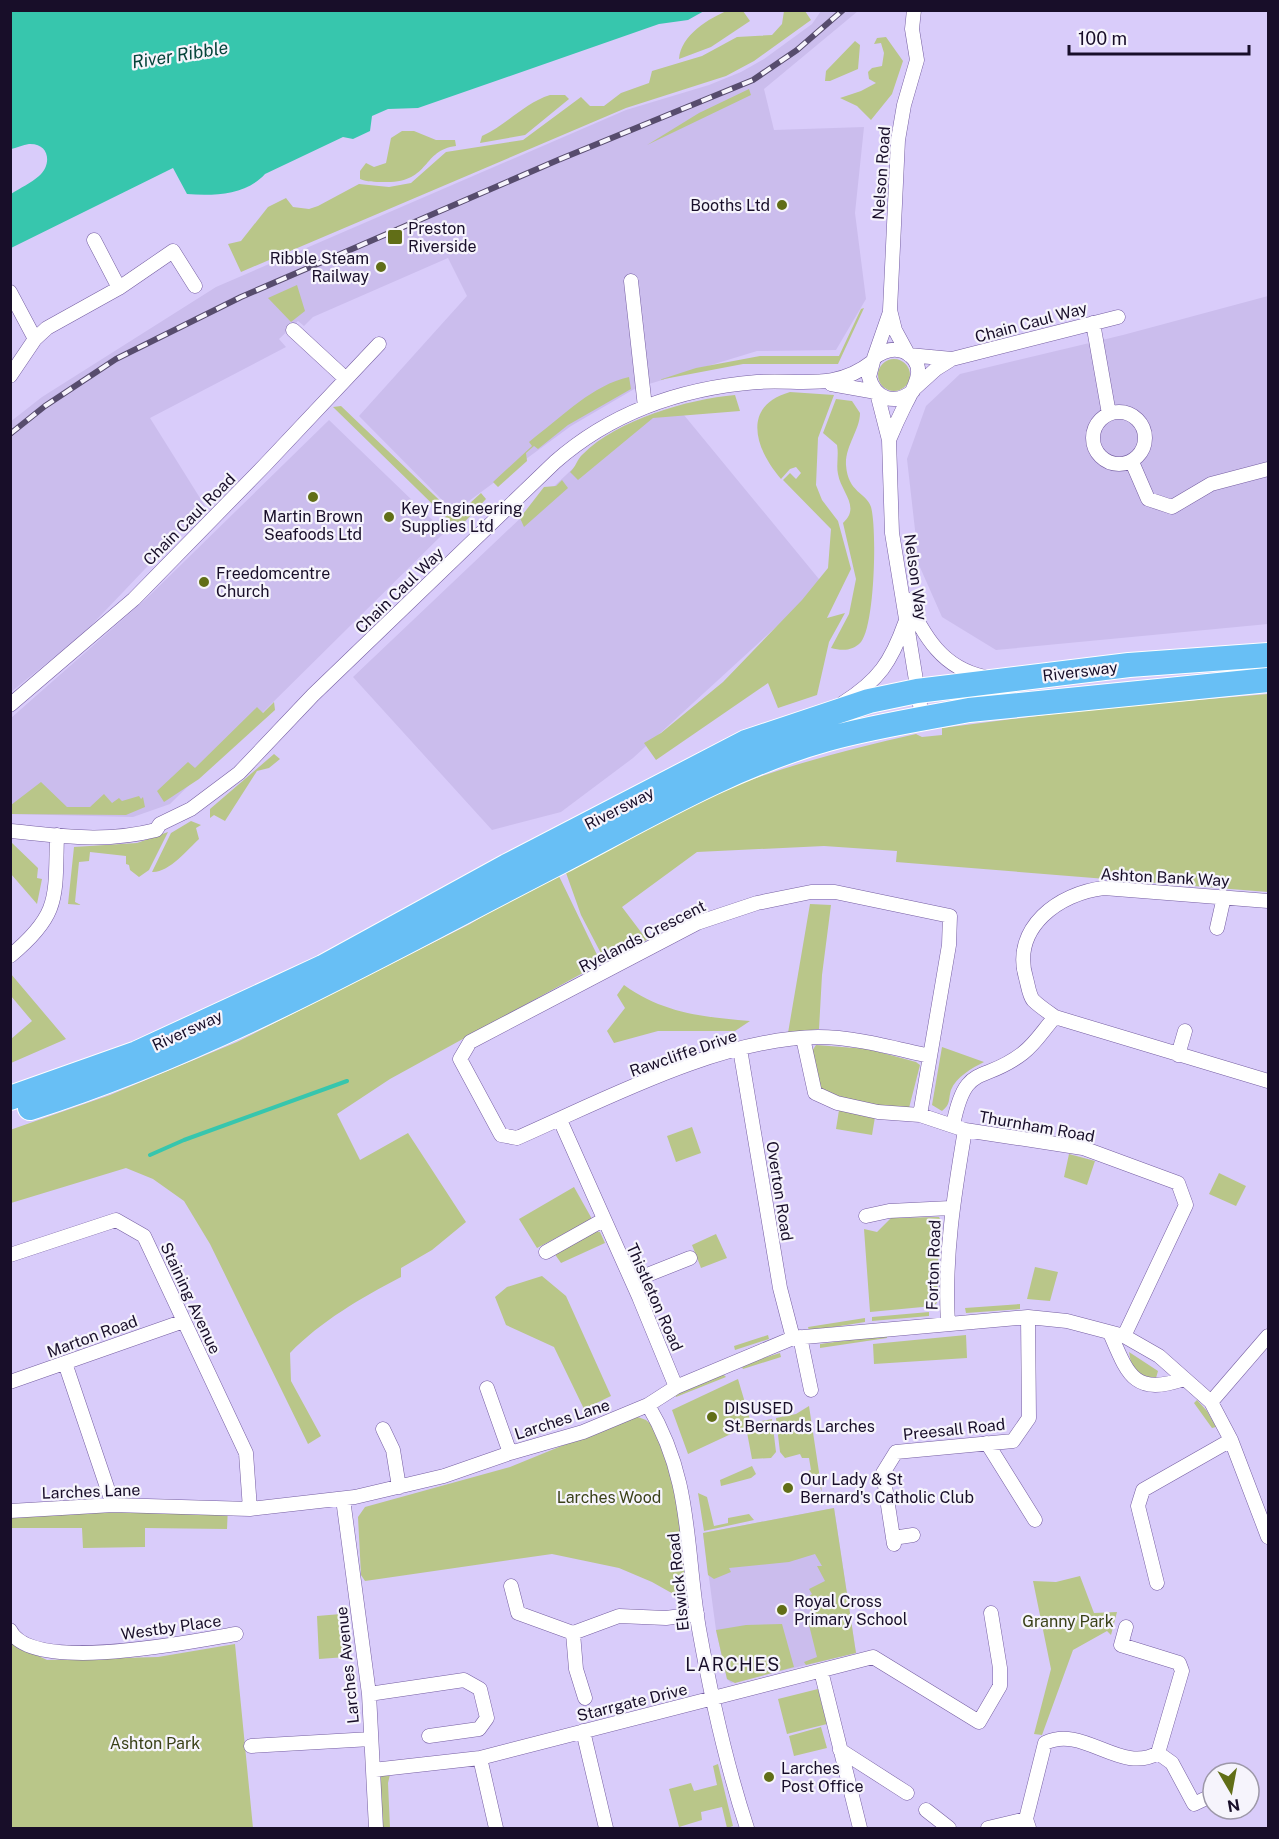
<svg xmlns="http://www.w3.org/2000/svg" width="1279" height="1839" viewBox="0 0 1279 1839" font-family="'Public Sans',sans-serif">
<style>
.built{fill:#cbbded}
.green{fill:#b9c689}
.water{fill:#37c6ad}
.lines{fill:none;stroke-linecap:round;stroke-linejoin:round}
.stream{stroke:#37c6ad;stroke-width:4}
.street-casing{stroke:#755ea2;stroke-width:15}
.highway-casing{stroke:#fff;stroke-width:26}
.street{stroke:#fff;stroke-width:14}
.highway{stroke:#68bff5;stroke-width:24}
.rail-casing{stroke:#574c6d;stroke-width:6}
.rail{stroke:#f6f4fc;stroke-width:4;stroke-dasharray:11;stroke-linecap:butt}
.poi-dot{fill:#616e17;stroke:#f6f4fc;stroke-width:2}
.labels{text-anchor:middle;stroke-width:4.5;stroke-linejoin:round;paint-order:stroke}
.street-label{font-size:16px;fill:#180e29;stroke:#f6f4fc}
.poi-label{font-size:16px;fill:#180e29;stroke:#f6f4fc;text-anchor:start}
.park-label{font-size:16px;fill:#3a4118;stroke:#f6f4fc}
.water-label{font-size:18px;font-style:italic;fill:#06453b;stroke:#f6f4fc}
.neighbourhood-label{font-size:18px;letter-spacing:1.5px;fill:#180e29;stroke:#f6f4fc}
</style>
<rect width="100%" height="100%" fill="#d9ccfa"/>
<!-- built -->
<path class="built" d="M821,11H858L764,89L774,130L864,127L855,213L866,299L836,350L757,351L636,388L571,426L454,512L359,416L467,296L448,258L313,317L304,326L298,321L279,339L286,347L150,418L205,506L84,633L11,692L10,422L19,415L42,397L216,287L626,110L709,85L741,72L764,59L812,24Z
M1268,296V624L996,650L942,617L919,565L907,459L926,406L960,374L1123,335Z
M679,409L823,584L633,758L561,812L492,830L353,677L585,457L646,420Z
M329,420L445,532L170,804L133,817L11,814V718L147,598Z
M834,1508L856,1653L731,1683L727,1679L716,1630L703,1533Z"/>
<!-- green -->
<path class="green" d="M729,10L743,11L750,21L711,47L679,59C681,35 709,18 729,10Z
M784,11H805L811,20L754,61L726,76L626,108L241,272L228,244L241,241L268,207L286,198L293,207L309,209L318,206L359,184L389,187L411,183L446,152L523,140L581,97L590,106H604L621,93L649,83L652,71L702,56L737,37L772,35L782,24Z
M886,37L903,61L892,94L871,120L857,106L840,98L861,91L876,83L869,79L868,72L872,68L882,66L884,53L881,43L874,44L877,38Z
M855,41L860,45L858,69L830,81H825L826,71Z
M749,89L751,95L647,145L699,113Z
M550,95H565L569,99L525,135L480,143L482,136C507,125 524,103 550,95Z
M402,131H414L436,140H455L456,146C421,150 431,184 383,182C375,182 367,182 360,179V171L366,163L374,167L386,163L391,138Z
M297,285L305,311L291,322L268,298Z
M864,308L838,364H743L659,380L696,368L760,356H839L861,309Z
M878 375a16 16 0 1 1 32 0a16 16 0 1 1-32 0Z
M629,377L631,389L568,425L538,449L534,446L526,453L527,461L498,487L493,482L532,446L529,442L535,437C564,415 593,385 629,377Z
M790,392L834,395L818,438L816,485L822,500L838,521L851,569L827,618L845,613L829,642L817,695L778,708L768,683L656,760L644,743L661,733L723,682L802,600L828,568L831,529L783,480L790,473L796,479L801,473L796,467L790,469L781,479C755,449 741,406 790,392Z
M735,395L740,411L653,418L578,480L570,472C576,467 577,459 583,454C617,420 688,399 735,395Z
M836,399L852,401L860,413C860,430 845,446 846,465C848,493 866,492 871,507C877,528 875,625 861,642C853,651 842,651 831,648L849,614L856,579L843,523C861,507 841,492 838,474C836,465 839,455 837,445L823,433Z
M341,406L456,516L481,493L486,499L458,529L333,407Z
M562,480L568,488L524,527L520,518L544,487L556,486Z
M1268,694V892L896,862L897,851L824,846L697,852L622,907L647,940L605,961L581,915L565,870C616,845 666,814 719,792C783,766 849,749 916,734L922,737L942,735V728L1092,709Z
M274,702L275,710L199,779L164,802L157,791L188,762L195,768L257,707L263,713Z
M274,754L280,759L269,768L257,771L225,821L214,815L210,818V809Z
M41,782L67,807H90L104,794L112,803L119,798L122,801L139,796L141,799L143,797L145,807L126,815L11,814V805Z
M191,821L201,825L196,828L199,839C188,849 169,873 152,872L171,833Z
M168,832L149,870L139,877L130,870L129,865L126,864V856L90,852L89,861L79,862L75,902L81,905L68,904L74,847L137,843Z
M11,842L38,868L37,878L42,879L37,904L11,874Z
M557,872L601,963L390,1079L337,1114L360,1160L408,1133L466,1222L432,1250L401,1268V1277C361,1298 321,1321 290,1353L291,1381L321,1436L308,1444L210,1244L184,1201L153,1179L126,1168L11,1203L10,1130L110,1095L237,1042L470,924Z
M810,904L831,905L822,975L819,1029L788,1033Z
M11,974L66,1039L11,1063V1039L32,1021L11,996Z
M624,985C663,1013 702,1017 750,1021L735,1031H658L614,1043L607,1031L625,1008L617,995Z
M816,1045L868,1049L916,1062L920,1065L909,1108C876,1107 846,1105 817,1088L810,1054Z
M942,1047L984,1062C972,1068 956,1077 951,1090C948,1100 951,1104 942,1111L932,1105Z
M839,1110L875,1117L872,1135L836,1129Z
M692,1127L701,1153L676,1162L667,1136Z
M1069,1154L1095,1161L1087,1185L1064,1177Z
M1219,1173L1246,1186L1236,1206L1209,1194Z
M574,1187L592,1219L537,1248L519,1219Z
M939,1217L942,1223L939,1235L937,1303L933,1306L870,1312L864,1229L877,1232L891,1218Z
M594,1231L600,1232L605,1243L561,1263L554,1253Z
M716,1234L727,1258L701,1268L692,1245Z
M1035,1267L1058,1272L1050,1301L1027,1299Z
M542,1276L566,1296L611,1396L584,1409L554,1347L506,1325L495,1297L507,1287Z
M1020,1304V1309L966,1313L965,1308Z
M929,1312V1316L872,1321V1317Z
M865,1318V1322L809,1331L808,1327Z
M768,1335L769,1339L735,1350L734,1346Z
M887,1335V1338L820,1348V1344Z
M966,1335L967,1358L874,1364L873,1344Z
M1129,1352L1158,1371L1156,1378L1143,1379L1132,1369Z
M780,1353L781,1357L743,1369L741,1365Z
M722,1373L726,1377L676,1397L674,1393Z
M738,1379L751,1423L772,1419L776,1452L771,1458L752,1459L746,1427L688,1454L672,1410Z
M1197,1400L1207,1411L1216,1427L1212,1428L1194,1403Z
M809,1406L822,1492L815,1474L808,1475L806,1472L811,1470L809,1458H802L800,1454L785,1458L780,1452L776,1418L796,1414Z
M635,1416L646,1420L655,1428L672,1476L680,1513L689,1599L684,1600L652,1582L619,1568L552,1554L372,1580L365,1581L361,1575L358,1517L365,1507L510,1467Z
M752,1466L756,1474L751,1478L721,1486L720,1480Z
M698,1493L707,1497L714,1526L728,1523V1518L749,1514L754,1520L704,1531Z
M228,1506L227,1529L145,1528V1547L83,1548L82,1528H11V1511Z
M834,1508L856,1653L806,1665L804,1662L817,1657L807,1617L813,1615L807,1598L812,1594L809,1589L825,1581L817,1566H822L815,1554L789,1562L729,1568L731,1572L714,1579L708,1575L703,1533Z
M1080,1576L1094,1613L1117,1612L1111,1635L1107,1631L1073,1650L1042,1735L1034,1734L1051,1669L1033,1581L1056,1582Z
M341,1614L346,1657L319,1659L317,1616Z
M782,1624L794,1667L735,1683L727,1679L716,1630L746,1625Z
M11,1643L47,1660L158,1657L235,1644L253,1828H11Z
M818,1689L827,1724L787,1734L778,1699Z
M821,1727L827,1748L794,1756L789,1736Z
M718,1764L733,1826L727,1828L722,1807L701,1812L702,1820L679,1827L669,1789L691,1783L694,1791L717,1785L713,1766Z
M392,1766L388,1783L390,1828H376L373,1770Z"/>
<!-- water -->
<path class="water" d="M11,10H704V11L688,20L659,24L418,108L388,109L372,116L370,131L353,139L343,137L265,174C246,195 214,196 187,194L173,168L11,248V194C20,188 31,183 39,176C52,165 50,143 29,144C23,145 16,148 11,149Z"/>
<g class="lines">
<!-- stream -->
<path class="stream" d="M150,1155L184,1140L347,1081"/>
<!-- street casing -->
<g class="street-casing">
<path id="street" d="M94,240L119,288
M631,281L645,407
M10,292L35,339
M1093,323L1109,414
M293,330L346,379
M908,354L895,330L890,310L898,140L904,105L917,60L912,29L914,10
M909,355L952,359
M874,358L890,312
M10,376L35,339L47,328L119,288L173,251L195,286
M831,384L876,392
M915,388L936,369L952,359L1118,317
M877,393L889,440L892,533L922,717
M1093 438a26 26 0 1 1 52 0a26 26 0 1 1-52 0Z
M889,440C894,428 899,417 905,405C913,389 930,365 905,352C894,347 883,351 874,358L869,377C875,399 895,406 913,391
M1132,462L1148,499L1172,507L1211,484L1268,469
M906,599C925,636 941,668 985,677
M843,703C879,680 891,662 905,623
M10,705L134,599L265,465L379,344
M10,831C63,836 105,843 156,830L160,824L191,809L239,773L313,695L555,462C612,412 682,388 757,382C801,379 835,391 872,362
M1217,928L1224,897
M10,956C61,914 55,897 57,835
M1055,1017L1268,1081
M803,1038L815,1093L837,1103L878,1112L920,1115L965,1130L1083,1148L1178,1183L1186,1205L1124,1336
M740,1049L780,1288L793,1338
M1178,1055L1185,1031
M920,1115L949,945L950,916L835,892H811L757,903L697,923L470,1042L460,1059L501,1135L517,1138C606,1099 720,1038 818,1037C855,1037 893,1048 930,1056
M560,1120L639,1297L676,1387
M953,1125C966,1060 982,1085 1023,1053C1036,1043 1044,1029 1055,1017C1048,1012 1039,1006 1033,1000C1029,995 1028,985 1026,978C1011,928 1059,893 1104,888L1268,901
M866,1216L889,1211L951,1208
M546,1252L603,1220
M10,1255L116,1220L144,1236L246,1453L250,1509
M632,1281L690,1258
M948,1324C944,1257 954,1195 965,1130
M1110,1333C1128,1375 1134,1396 1184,1379
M800,1337L811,1390
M65,1363L113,1505
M10,1382L184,1321
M487,1388L510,1453
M1211,1402L1268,1336
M648,1405C693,1480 685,1548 699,1629C711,1696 726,1764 747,1828
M383,1429L393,1450L399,1487
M987,1443L1035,1520
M343,1499L369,1694L376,1828
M10,1511L113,1505L250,1509L355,1497L444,1476L510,1453L583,1432L648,1405L676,1387L793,1338L1028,1317L1067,1321L1124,1336L1159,1356L1211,1402L1231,1440L1268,1537
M893,1538L913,1535
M894,1544L883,1473L896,1452L1013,1441L1029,1418L1028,1317
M1157,1583L1138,1506L1143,1490L1231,1440
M511,1586L518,1613L573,1633L576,1669L585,1698
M1126,1627L1121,1645L1179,1663L1182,1671L1158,1753
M10,1630C31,1675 195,1641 236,1634
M573,1633L619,1616L666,1618L697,1614
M821,1671L860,1828
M369,1694L464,1680L480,1689L487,1718L479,1729L429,1736
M583,1731L606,1828
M251,1746L371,1739
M840,1750L907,1793
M480,1758L496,1828
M373,1770L480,1758L873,1657L979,1722L1000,1686V1668L991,1613
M926,1810L949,1828
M988,1828L1026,1819
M1029,1828L1026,1819L1045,1743C1083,1724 1121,1775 1158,1753L1172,1763L1194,1804L1213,1795"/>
</g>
<!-- highway casing -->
<g class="highway-casing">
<path id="highway" d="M10,1098L137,1053L323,967L507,866L746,742L869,701L917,691L1129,665L1268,655
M30,1108C217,1049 388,950 562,861C648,816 734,765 828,739C875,726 922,719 969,710L1268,680"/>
</g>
<!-- street -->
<use href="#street" class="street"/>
<!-- highway -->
<use href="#highway" class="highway"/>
<!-- rail casing -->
<g class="rail-casing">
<path id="rail" d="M10,434L45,406L116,359L241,297L558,160L753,80L797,50L843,10"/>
</g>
<!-- rail -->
<use href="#rail" class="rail"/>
</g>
<!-- markers -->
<g class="poi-dot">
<circle cx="782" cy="205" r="6"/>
<rect x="387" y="229" width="16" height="16" rx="3"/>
<circle cx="381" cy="267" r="6"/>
<circle cx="313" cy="497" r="6"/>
<circle cx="389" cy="517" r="6"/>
<circle cx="204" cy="582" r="6"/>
<circle cx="712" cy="1417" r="6"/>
<circle cx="788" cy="1488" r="6"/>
<circle cx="782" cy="1610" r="6"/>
<circle cx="769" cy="1777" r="6"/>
</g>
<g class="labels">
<!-- street labels -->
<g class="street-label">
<text transform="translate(881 173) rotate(-86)" y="6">Nelson Road</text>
<text transform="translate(1031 322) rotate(-15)" y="6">Chain Caul Way</text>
<text transform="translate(189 519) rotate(-45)" y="6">Chain Caul Road</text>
<text transform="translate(916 577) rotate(82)" y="6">Nelson Way</text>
<text transform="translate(399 590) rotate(-44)" y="6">Chain Caul Way</text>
<text transform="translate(1080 671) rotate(-7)" y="6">Riversway</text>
<text transform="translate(619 808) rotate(-27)" y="6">Riversway</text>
<text transform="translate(1165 877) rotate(3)" y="6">Ashton Bank Way</text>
<text transform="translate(642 936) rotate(-27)" y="6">Ryelands Crescent</text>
<text transform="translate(187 1030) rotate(-25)" y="6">Riversway</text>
<text transform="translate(683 1053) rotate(-19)" y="6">Rawcliffe Drive</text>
<text transform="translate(1037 1126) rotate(10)" y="6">Thurnham Road</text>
<text transform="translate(780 1191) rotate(81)" y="6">Overton Road</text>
<text transform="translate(933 1265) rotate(-88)" y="6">Forton Road</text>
<text transform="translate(655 1297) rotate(66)" y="6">Thistleton Road</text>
<text transform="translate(191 1298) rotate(65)" y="6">Staining Avenue</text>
<text transform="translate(92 1336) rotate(-20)" y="6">Marton Road</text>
<text transform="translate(562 1419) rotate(-18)" y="6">Larches Lane</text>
<text transform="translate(954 1429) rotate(-6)" y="6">Preesall Road</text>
<text transform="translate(91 1491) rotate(-2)" y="6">Larches Lane</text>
<text transform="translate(678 1582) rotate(-96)" y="6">Elswick Road</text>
<text transform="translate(171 1627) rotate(-8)" y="6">Westby Place</text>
<text transform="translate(347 1665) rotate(-96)" y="6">Larches Avenue</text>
<text transform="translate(632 1702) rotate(-14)" y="6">Starrgate Drive</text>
</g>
<!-- poi labels -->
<g class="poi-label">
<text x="770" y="211" text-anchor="end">Booths Ltd</text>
<text x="408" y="234">Preston<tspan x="408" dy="18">Riverside</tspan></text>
<text x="369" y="264" text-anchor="end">Ribble Steam<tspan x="369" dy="18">Railway</tspan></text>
<text x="401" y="514">Key Engineering<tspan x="401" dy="18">Supplies Ltd</tspan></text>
<text x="313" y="522" text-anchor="middle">Martin Brown<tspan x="313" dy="18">Seafoods Ltd</tspan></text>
<text x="216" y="579">Freedomcentre<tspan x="216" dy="18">Church</tspan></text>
<text x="724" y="1414">DISUSED<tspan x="724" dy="18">St.Bernards Larches</tspan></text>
<text x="800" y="1485">Our Lady &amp; St<tspan x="800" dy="18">Bernard's Catholic Club</tspan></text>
<text x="794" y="1607">Royal Cross<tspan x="794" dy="18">Primary School</tspan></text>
<text x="781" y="1774">Larches<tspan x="781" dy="18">Post Office</tspan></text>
</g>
<!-- park labels -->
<g class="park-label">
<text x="609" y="1503">Larches Wood</text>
<text x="1068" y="1627">Granny Park</text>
<text x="155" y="1749">Ashton Park</text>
</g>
<!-- water labels -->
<g class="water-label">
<text transform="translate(180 55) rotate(-9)" y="6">River Ribble</text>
</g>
<!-- neighbourhood labels -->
<g class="neighbourhood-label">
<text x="733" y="1671">LARCHES</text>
</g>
</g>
<!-- border -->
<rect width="1279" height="1839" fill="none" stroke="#180e29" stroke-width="24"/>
<!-- north arrow -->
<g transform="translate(1231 1791) rotate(170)"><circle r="28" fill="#f6f4fc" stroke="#9d98a8" stroke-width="1.5"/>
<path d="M0-4.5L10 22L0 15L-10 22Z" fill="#616e17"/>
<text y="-9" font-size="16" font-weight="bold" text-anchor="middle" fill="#180e29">N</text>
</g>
<!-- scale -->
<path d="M1069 45v9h180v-9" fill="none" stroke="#180e29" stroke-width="3"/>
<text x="1078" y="45" font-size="18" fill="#180e29" stroke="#f6f4fc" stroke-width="4.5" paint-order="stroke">100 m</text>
</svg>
